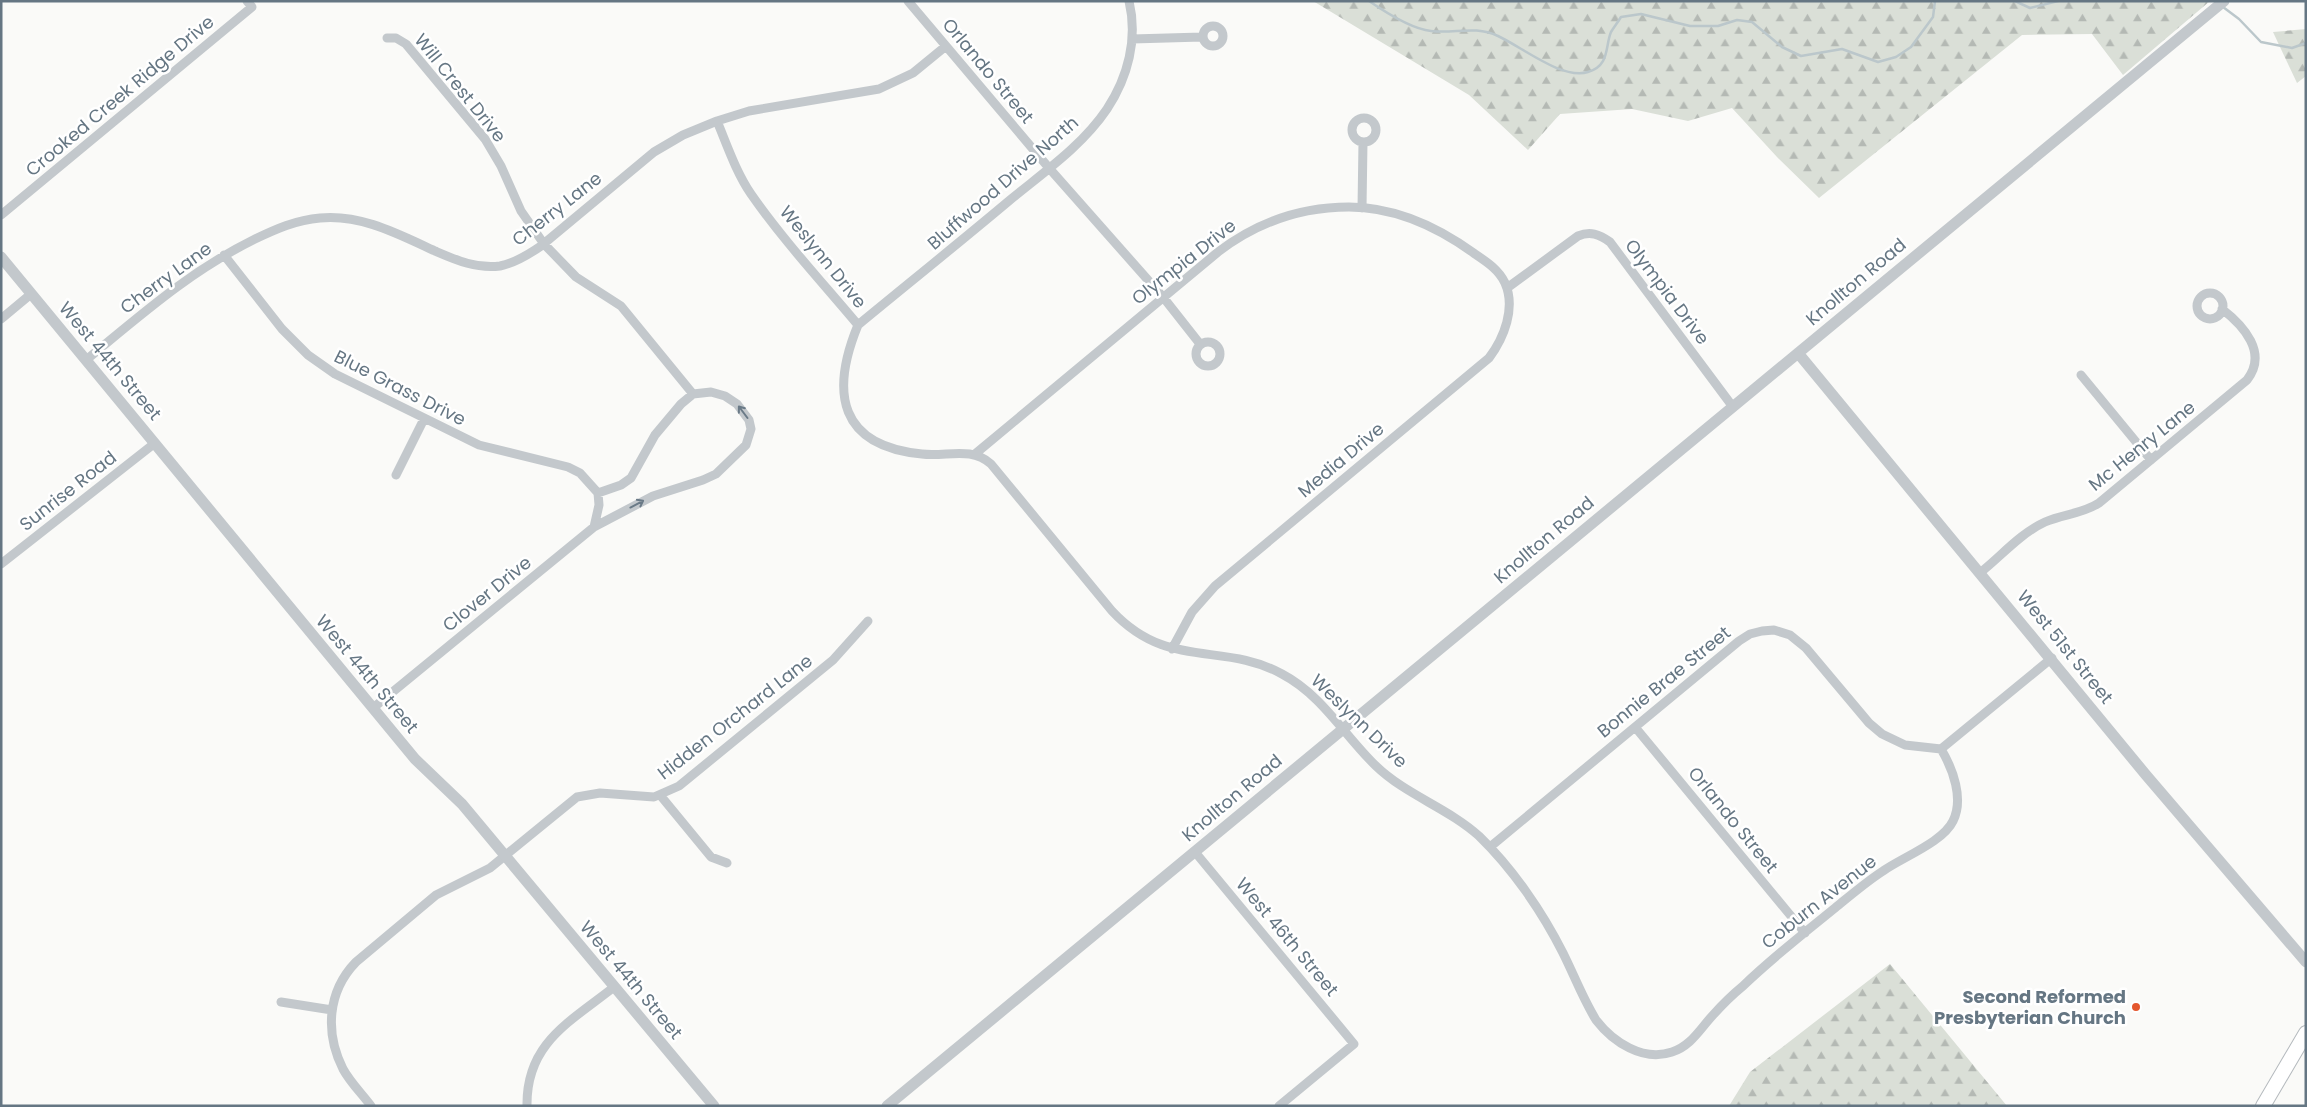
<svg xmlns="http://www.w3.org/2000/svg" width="2307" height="1107" viewBox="0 0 2307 1107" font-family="Poppins,sans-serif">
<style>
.forest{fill:url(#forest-firs)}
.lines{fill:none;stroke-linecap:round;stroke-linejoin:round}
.stream{stroke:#bbc7cb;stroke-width:2.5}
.primary-casing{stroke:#b5babe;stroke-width:16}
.minor{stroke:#c3c8cc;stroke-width:9}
.tertiary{stroke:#c3c8cc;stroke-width:11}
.primary{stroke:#fff;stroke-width:14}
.oneway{stroke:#6a7a87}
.poi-dot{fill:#e4572e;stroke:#fff;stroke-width:2}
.labels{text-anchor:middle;stroke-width:5;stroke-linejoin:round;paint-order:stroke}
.street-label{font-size:18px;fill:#657683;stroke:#fff}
.poi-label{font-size:18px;font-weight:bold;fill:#657683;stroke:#fff;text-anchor:end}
</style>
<defs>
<pattern id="forest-firs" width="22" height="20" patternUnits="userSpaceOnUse" patternTransform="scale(1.25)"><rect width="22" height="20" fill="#dadfd7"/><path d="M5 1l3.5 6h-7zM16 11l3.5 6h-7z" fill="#b4b9b4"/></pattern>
</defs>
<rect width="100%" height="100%" fill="#fafaf8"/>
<!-- forest -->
<path class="forest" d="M1313,1H2210L2123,75L2092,34L2022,35L1819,198L1777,157L1732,108L1688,121L1632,109L1560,114L1528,150L1469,95Z
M2306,29V76L2297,83L2273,32Z
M1890,964L2007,1106H1729L1750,1072Z"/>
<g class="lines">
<!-- stream -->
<path class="stream" d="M1369,1C1385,12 1412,29 1431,31C1455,34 1474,25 1498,36C1522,47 1562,80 1588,72C1610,66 1605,46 1611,32C1614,27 1618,22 1621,17L1641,14L1690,26H1718L1737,20L1752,22L1782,47L1801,56L1842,49L1878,62L1896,57L1911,47L1933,17L1935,1
M2015,1L2030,8L2058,1
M2223,7L2239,19L2261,42L2292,48L2306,43"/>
<!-- primary casing -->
<g class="primary-casing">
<path id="primary" d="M2263,1106L2306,1033"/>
</g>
<!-- minor -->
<path class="minor" d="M908,1L1049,168L1163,297L1200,344
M1203 36a10 10 0 1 1 20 0a10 10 0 1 1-20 0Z
M387,38H396L406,44L485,139L501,166L521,211L544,244L576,277L621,306L693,394
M1132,39L1202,37
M1352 130a12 12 0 1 1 24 0a12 12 0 1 1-24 0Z
M717,121C727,145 736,172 751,194C783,240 822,282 858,325C830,393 839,446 922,454C947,457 971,446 991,464L1112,611C1168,671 1222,641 1282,674C1322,695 1344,735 1376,766C1406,795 1448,808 1479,836C1512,868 1542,911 1563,953C1574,975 1583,999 1596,1020C1613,1042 1643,1062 1672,1052C1691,1046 1700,1029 1713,1015C1722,1005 1732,995 1743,986C1772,958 1804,933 1835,908C1851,895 1866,882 1883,871C1903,857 1943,842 1953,821C1964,799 1953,769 1941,749
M1362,208L1363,142
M1,215L252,7L247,1
M224,255L282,329L308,355L335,374L479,445L568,467L580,473L598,493L599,505L594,527L373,708
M1507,288L1578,236C1590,231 1599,234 1610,242L1733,407
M2197 306a13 13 0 1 1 26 0a13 13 0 1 1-26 0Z
M1,319L31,294
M858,325C909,283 960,242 1010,200C1044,172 1082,146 1107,109C1128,77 1138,39 1129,1
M1196 354a12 12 0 1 1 24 0a12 12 0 1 1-24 0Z
M86,360C142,314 190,271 255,239C276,229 296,220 320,218C361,214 398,234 435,251C456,260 476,269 500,266C515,263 528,255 541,246L654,152L683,135L717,121L749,111L879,89L913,73L946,46
M2081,375L2151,460
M975,454L1218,252C1256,223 1301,207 1349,207C1396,207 1438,227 1475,254C1487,262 1499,270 1505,283C1516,308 1504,338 1489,358L1215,586L1192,612L1172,649
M396,475L424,419
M594,527L653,496L703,480L716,474L746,445L751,429L749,420L737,404L725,396L711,392L693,394L681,404L655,435L631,478L621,485L598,493
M1,564L155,443
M1981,572C2001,556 2021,533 2045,522C2063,514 2082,514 2099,503L2247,380C2268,353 2244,326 2222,309
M1635,727L1805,933
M660,795L711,857L727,863
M1490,847L1739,641L1750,634L1762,631L1774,630L1790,635L1806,648L1869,723L1882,734L1905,745L1941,749L2052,658
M1195,852L1354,1044L1279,1106
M281,1002L332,1010
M371,1106C362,1094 350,1082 343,1069C325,1033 327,992 356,962L436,895L490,868L577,797L600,793L654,797L679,786L833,660L868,621
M527,1106C526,1043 570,1022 614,987"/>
<!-- tertiary -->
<path class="tertiary" d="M1,257L415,759L462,804L714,1106
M1798,353L2146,775L2306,962
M887,1106L2224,1"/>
<!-- primary -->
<use href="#primary" class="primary"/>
</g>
<!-- one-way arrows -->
<defs><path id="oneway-shaft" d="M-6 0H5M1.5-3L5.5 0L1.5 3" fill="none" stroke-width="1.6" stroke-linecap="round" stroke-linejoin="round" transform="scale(1.25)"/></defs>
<g class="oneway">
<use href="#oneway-shaft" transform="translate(743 412) rotate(-127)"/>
<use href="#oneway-shaft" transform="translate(637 504) rotate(-28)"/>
</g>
<!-- markers -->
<circle class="poi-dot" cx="2136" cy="1007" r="5"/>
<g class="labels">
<!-- street labels -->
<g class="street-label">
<text transform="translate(988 71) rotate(50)" y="6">Orlando Street</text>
<text transform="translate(460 88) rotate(51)" y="6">Will Crest Drive</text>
<text transform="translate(120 96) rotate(-40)" y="6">Crooked Creek Ridge Drive</text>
<text transform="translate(1003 183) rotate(-41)" y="6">Bluffwood Drive North</text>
<text transform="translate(557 209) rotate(-38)" y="6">Cherry Lane</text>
<text transform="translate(823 257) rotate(51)" y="6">Weslynn Drive</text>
<text transform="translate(1184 262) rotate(-38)" y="6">Olympia Drive</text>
<text transform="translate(166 278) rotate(-36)" y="6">Cherry Lane</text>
<text transform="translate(1856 282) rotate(-40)" y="6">Knollton Road</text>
<text transform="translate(1667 292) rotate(53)" y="6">Olympia Drive</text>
<text transform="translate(110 361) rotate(50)" y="6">West 44th Street</text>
<text transform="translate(400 388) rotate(27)" y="6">Blue Grass Drive</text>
<text transform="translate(2142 446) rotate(-39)" y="6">Mc Henry Lane</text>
<text transform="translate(1341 460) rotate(-40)" y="6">Media Drive</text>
<text transform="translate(68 491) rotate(-38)" y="6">Sunrise Road</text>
<text transform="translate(1544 540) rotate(-40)" y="6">Knollton Road</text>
<text transform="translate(487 594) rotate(-39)" y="6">Clover Drive</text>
<text transform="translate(2065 647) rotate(51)" y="6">West 51st Street</text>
<text transform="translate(367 674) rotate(50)" y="6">West 44th Street</text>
<text transform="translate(1664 682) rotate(-39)" y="6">Bonnie Brae Street</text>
<text transform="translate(735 717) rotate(-38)" y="6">Hidden Orchard Lane</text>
<text transform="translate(1359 721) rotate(44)" y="6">Weslynn Drive</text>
<text transform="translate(1232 798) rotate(-40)" y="6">Knollton Road</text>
<text transform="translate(1733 820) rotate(51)" y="6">Orlando Street</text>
<text transform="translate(1819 902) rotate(-38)" y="6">Coburn Avenue</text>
<text transform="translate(1287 937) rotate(50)" y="6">West 46th Street</text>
<text transform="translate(631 980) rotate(50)" y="6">West 44th Street</text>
</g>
<!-- poi labels -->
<g class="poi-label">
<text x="2126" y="1003">Second Reformed<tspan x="2126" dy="21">Presbyterian Church</tspan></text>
</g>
</g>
<!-- border -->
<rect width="2307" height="1107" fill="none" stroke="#657683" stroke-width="5"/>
</svg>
